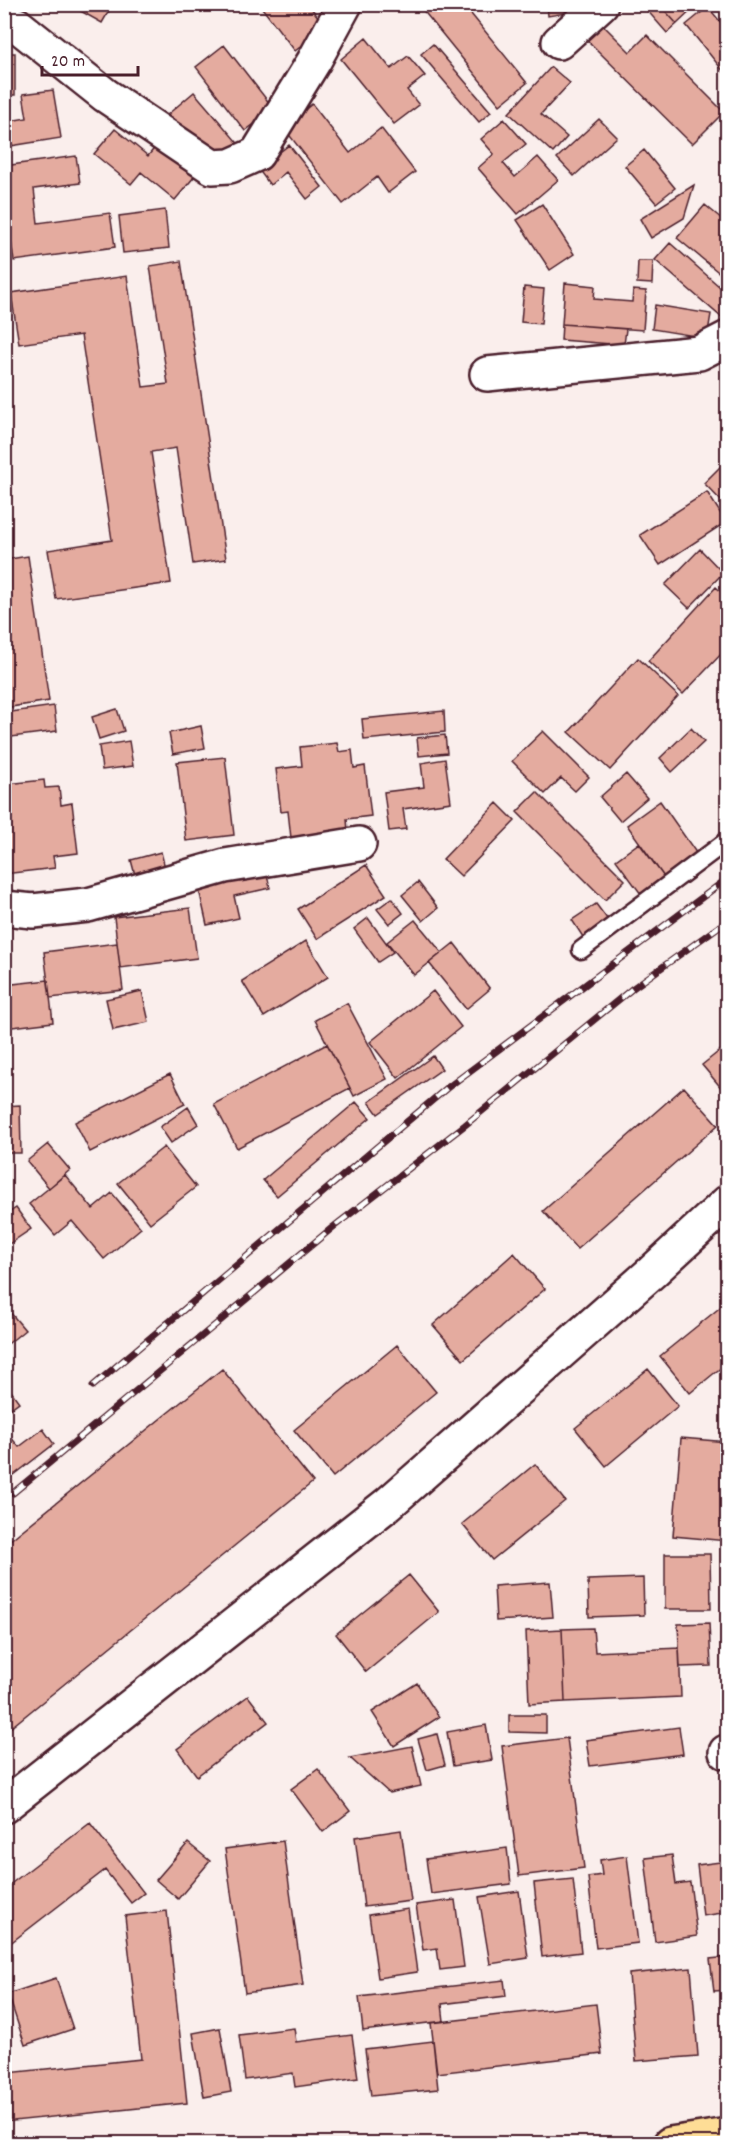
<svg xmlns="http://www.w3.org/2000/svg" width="732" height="2148" viewBox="0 0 732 2148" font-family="Dekko,sans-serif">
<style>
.building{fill:#e4ab9f;stroke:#4a1f2b;stroke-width:1.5}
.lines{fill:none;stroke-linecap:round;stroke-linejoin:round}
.lane-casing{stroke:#4a1f2b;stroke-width:21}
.street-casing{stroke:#4a1f2b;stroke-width:38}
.secondary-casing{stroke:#4a1f2b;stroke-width:38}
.primary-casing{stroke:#4a1f2b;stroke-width:38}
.lane{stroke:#fff;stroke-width:16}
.street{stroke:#fff;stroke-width:33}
.secondary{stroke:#fff;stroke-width:33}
.primary{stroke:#fedd96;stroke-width:33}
.rail-casing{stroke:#4a1f2b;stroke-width:7}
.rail{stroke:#fff;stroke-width:4.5;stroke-dasharray:14;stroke-linecap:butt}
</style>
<rect width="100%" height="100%" fill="#faeeec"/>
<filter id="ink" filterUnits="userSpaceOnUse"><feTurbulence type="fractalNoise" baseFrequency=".0167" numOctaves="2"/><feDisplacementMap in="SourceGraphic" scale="12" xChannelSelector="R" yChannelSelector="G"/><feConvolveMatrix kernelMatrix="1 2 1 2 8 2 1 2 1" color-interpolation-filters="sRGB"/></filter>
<g filter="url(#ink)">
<!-- building -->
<path class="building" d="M68,4H113L102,23Z
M259,4H308L326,27L295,51Z
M418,4H463L527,83L500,105Z
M547,4H565L566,13L548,16Z
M648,4H659L677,24L667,33L645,8Z
M659,4H698L677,24Z
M708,7L728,31V77L686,25Z
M602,24L630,52L647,35L724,112L692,144L587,40Z
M366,38L391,69L408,56L425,76L407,90L419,105L394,124L341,59Z
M433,44L491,112L479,122L421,54Z
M224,45L274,109L245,131L196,67Z
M4,53H15V95H4Z
M551,67L570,83L541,114L567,137L553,153L509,113Z
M53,90L61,138L4,147V122L27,118L23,94Z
M194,92L243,149L211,159L189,141L167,115Z
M312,104L350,153L381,128L415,172L388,193L377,177L343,204L283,127Z
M504,119L526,144L503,163L515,177L538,157L558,180L518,214L478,168L494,154L481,139Z
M599,119L617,137L574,176L557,158Z
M115,129L148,156L161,140L199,171L175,200L141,172L131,184L94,154Z
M289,145L322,187L307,199L286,172L270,185L258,169Z
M644,150L675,188L656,203L625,166Z
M76,156L80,183L34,189L38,223L110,213L115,247L14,261L4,192V166Z
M694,185L684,218L651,238L640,219Z
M542,204L574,254L550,270L517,220Z
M705,205L728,224V280L677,238Z
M165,210L169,248L123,253L119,216Z
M670,243L728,294V323L655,260Z
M181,261L226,559L193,564L176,448L151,452L171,583L56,599L48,550L112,540L81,335L19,344L11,293L127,276L143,387L168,384L150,266Z
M638,261H653L652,284L637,283Z
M565,283L595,286L594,299L632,302L633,290L646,291L643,330L562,324Z
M524,287L544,289L541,324L521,322Z
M655,305L711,314L707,338L652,329Z
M562,324L626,329L624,345L561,340Z
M721,466L728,472V508L704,483Z
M707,492L726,522L660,565L640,535Z
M700,549L723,573L689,608L665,585Z
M28,556L49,701L4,708V560Z
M716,587L728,598V647L683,694L648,661Z
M638,658L678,696L610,770L569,732Z
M54,706L57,731L4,738V713Z
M117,709L124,731L99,739L92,717Z
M444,711L445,732L364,740L362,719Z
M201,726L205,748L173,754L169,733Z
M691,728L704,742L672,772L660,758Z
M543,731L589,777L575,791L561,778L545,794L512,761Z
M445,735L447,753L419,756L417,738Z
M129,741L133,766L102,770L99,746Z
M337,743L339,752L352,750L354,768L365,766L371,816L347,819L348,831L291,838L288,811L281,812L276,769L302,766L300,747Z
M225,757L234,835L186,841L177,762Z
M445,759L451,802L403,809L406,829L389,831L384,792L424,787L421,763Z
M626,774L647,798L620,821L600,797Z
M44,780L45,788L59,787L61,805L72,803L78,853L53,856L55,868L4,874V803L9,802L7,784Z
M537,792L625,880L605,900L517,812Z
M660,801L697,854L664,877L627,825Z
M497,803L515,821L461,876L443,859Z
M639,843L664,877L641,894L616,860Z
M161,852L165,868L135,875L131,860Z
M366,865L386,895L317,939L298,909Z
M266,870L270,888L234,896L239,918L207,925L198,885Z
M418,882L438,908L423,921L402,895Z
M392,898L403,913L389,924L377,909Z
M596,904L608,920L583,937L572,920Z
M190,908L197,958L120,968L114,917Z
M368,918L393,952L378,962L354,929Z
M415,920L442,953L414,975L387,942Z
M306,941L328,977L264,1017L242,981Z
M117,943L123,990L50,998L44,952Z
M454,943L490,989L466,1009L429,963Z
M48,980L53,1022L4,1028V985Z
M142,991L149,1022L113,1030L106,999Z
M433,991L461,1027L398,1078L370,1042Z
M347,1003L387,1079L354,1096L315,1020Z
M327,1044L350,1088L237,1148L214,1104Z
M728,1044V1096L702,1065Z
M433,1056L442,1069L378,1114L369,1102Z
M170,1074L185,1104L90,1152L75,1122Z
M684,1087L718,1125L577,1249L543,1211Z
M356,1102L370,1118L277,1196L263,1180Z
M20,1105L21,1153H4V1106Z
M188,1107L198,1124L171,1143L160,1127Z
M48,1144L70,1170L49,1188L27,1161Z
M164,1147L196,1187L150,1223L118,1183Z
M65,1175L93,1209L112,1193L141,1228L104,1259L72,1221L55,1235L29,1204Z
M16,1208L31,1229L6,1246L4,1216Z
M514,1253L545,1289L463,1360L433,1325Z
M728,1301V1362L690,1393L660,1356Z
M4,1305L25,1330L4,1347Z
M397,1345L436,1392L333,1477L294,1430Z
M222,1369L313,1482L4,1733V1545Z
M648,1369L678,1406L606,1466L575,1428Z
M8,1387L19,1402L4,1413V1390Z
M4,1429L19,1447L43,1429L54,1444L14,1475L4,1463Z
M681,1438L728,1442V1541L673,1536Z
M535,1464L565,1501L492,1560L462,1524Z
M665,1554H710L711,1609H665Z
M409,1575L439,1612L366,1672L336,1634Z
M643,1578L644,1615L589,1617L588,1580Z
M550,1582L553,1617L496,1621L494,1586Z
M709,1623L711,1666L680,1667L678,1624Z
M593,1628L595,1652L679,1648L681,1697L565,1702L562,1629Z
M562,1629L565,1702L529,1704L526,1631Z
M417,1683L439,1717L394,1746L372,1712Z
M248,1696L268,1722L197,1776L177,1749Z
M509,1715H546V1733L509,1732Z
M486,1725L492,1760L453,1766L447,1732Z
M679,1727L683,1754L590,1766L586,1740Z
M437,1734L445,1765L427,1770L418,1739Z
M567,1738L584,1868L519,1876L502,1746Z
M412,1746L421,1786L389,1793L350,1758Z
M318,1769L350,1811L323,1832L291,1789Z
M90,1823L144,1893L131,1903L105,1870L4,1948V1889Z
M401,1830L411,1901L364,1907L355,1837Z
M283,1841L303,1985L245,1993L225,1849Z
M188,1843L210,1861L178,1899L156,1880Z
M507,1848L511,1884L431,1894L426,1859Z
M672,1855L676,1884L690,1882L697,1936L655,1942L645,1858Z
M627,1856L638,1943L596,1948L588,1877L602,1875L600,1860Z
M728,1861V1912L703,1916L697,1865Z
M573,1879L581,1952L542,1957L534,1883Z
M519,1891L528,1958L490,1964L479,1897Z
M455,1900L464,1967L440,1970L437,1948L423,1950L416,1905Z
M408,1909L417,1972L378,1978L369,1915Z
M167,1911L187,2103L4,2122V2059L8,2073L141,2059L125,1916Z
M728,1957V1990L714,1991L710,1959Z
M691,1968L698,2056L636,2061L629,1974Z
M56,1978L73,2029L25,2045L8,1994Z
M504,1980L506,1996L442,2004L444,2021L363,2031L359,1997Z
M596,2004L602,2054L437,2073L431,2023Z
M220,2028L231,2092L204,2097L193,2033Z
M294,2028L296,2042L352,2035L358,2078L295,2087L293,2073L245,2080L239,2035Z
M433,2041L438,2089L371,2096L365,2049Z"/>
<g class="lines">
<!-- lane casing -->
<g class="lane-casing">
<path id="lane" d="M581,950L728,840"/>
</g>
<!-- street casing -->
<g class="street-casing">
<path id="street" d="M4,20L17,25L105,95L212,167L230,166L257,154L314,61L345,4
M559,42L601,4
M487,374L699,353L728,338
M4,908L33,911L88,905L225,866L359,844
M726,1752H728"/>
</g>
<!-- secondary casing -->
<g class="secondary-casing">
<path id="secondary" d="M4,1806L388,1504L652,1272L728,1202"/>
</g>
<!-- primary casing -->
<g class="primary-casing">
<path id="primary" d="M670,2144L728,2135"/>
</g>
<!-- lane -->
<use href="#lane" class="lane"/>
<!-- street -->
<use href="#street" class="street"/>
<!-- secondary -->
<use href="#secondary" class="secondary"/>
<!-- primary -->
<use href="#primary" class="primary"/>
<!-- rail casing -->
<g class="rail-casing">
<path id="rail" d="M93,1386L447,1088L728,878
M13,1493L332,1228L465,1125L633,988L728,920"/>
</g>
<!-- rail -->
<use href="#rail" class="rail"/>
</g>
</g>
<!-- margin -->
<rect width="732" height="2148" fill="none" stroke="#fff" stroke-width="24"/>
<rect x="12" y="12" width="708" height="2124" fill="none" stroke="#4a1f2b" stroke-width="2" filter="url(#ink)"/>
<!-- scale -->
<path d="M42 66v9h96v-9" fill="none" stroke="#4a1f2b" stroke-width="3"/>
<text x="51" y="66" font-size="18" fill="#4a1f2b" stroke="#ffffff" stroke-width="4.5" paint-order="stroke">20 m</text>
</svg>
